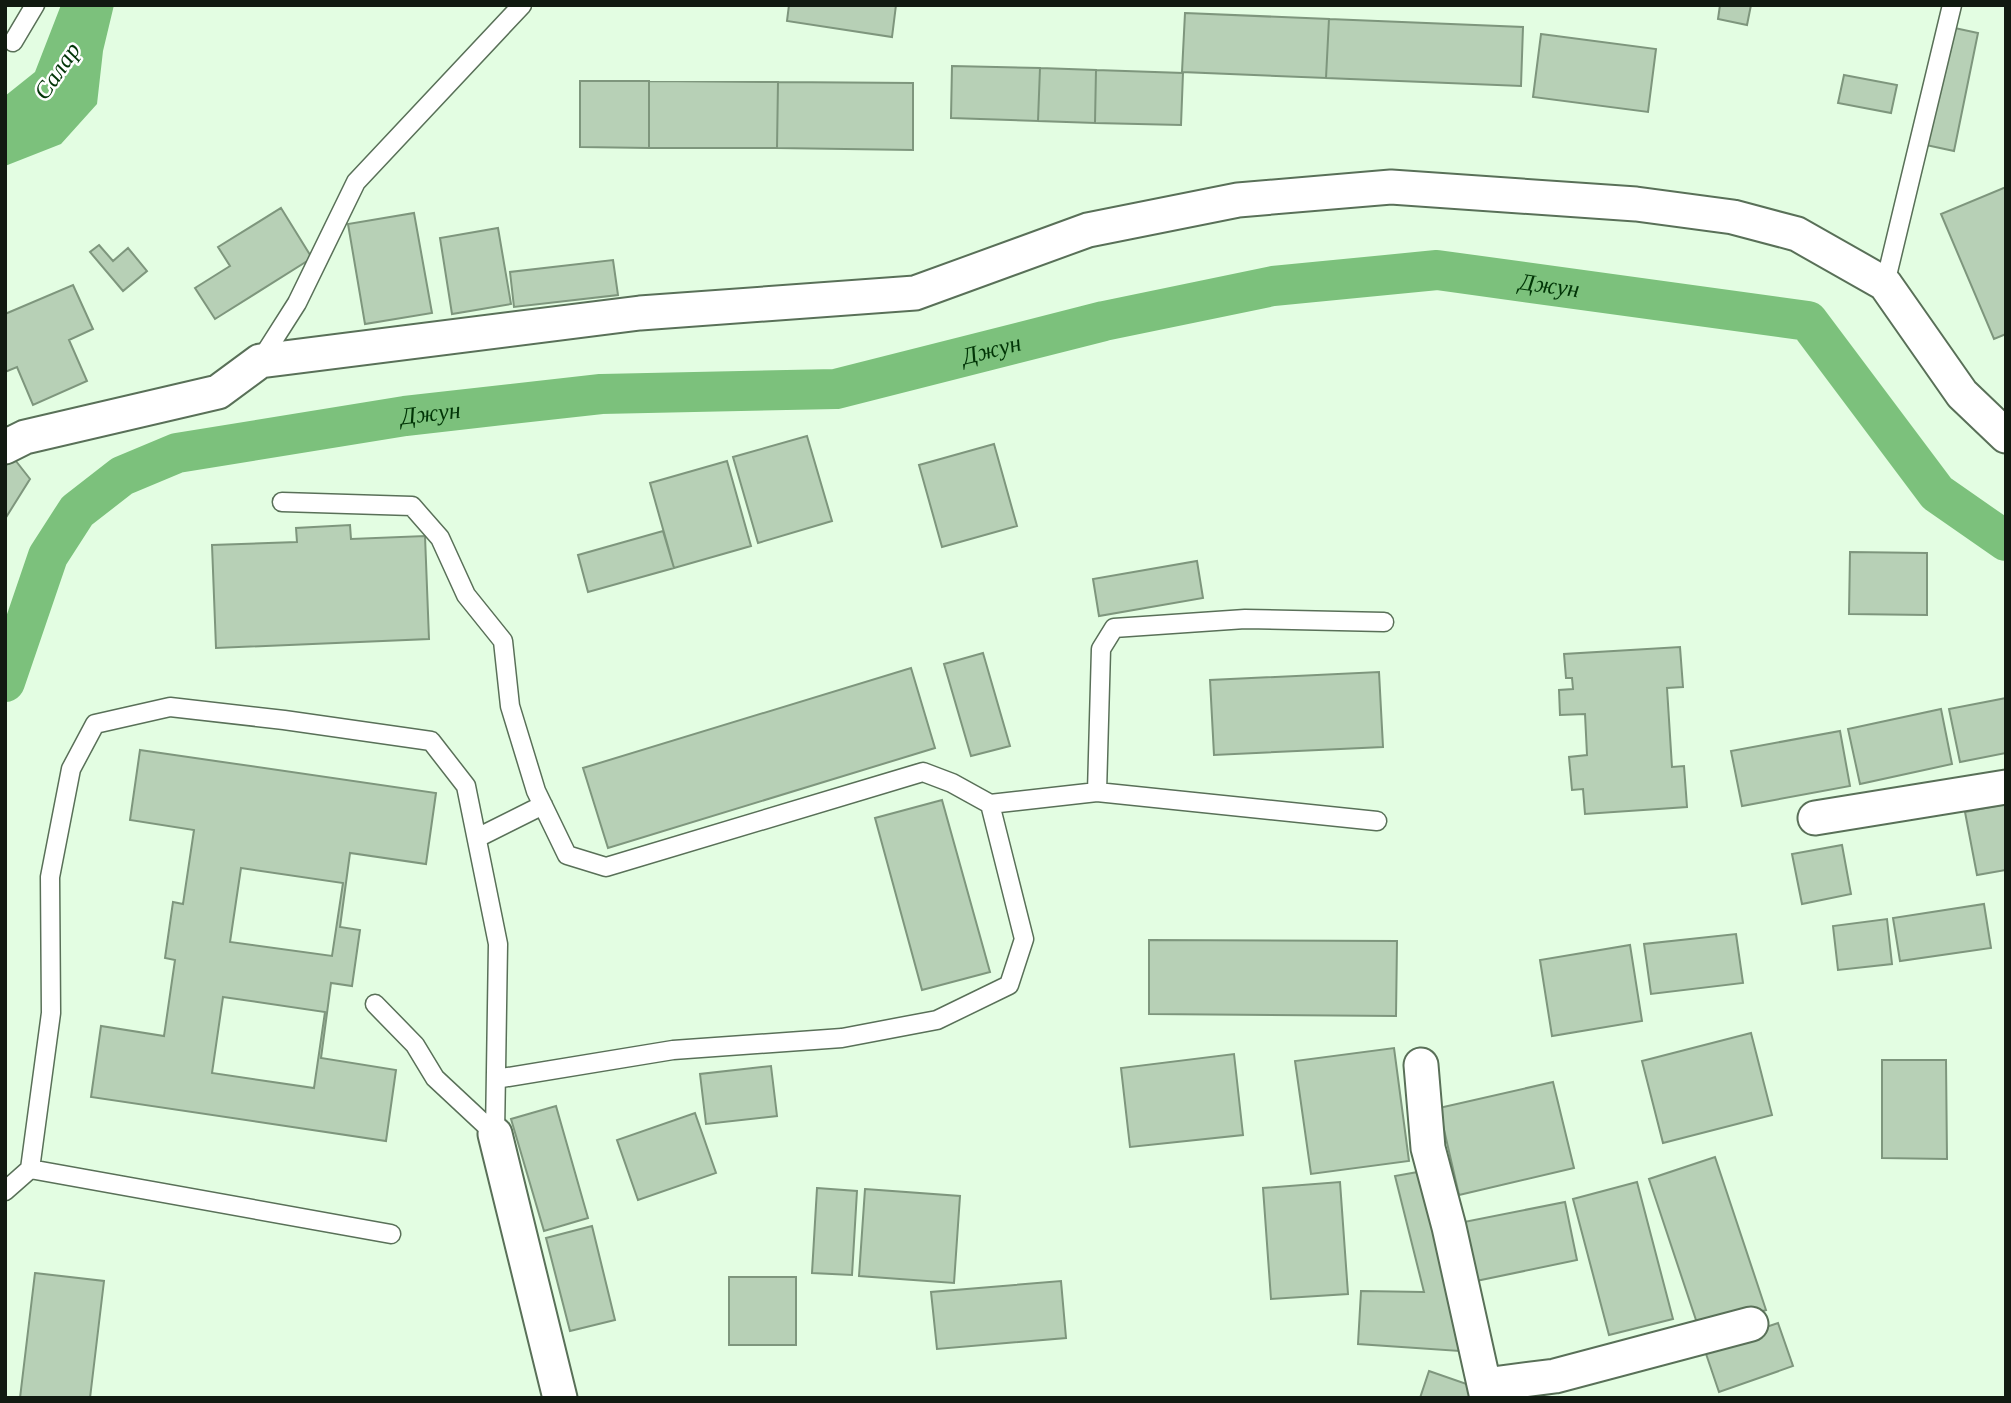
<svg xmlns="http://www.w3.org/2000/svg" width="2011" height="1403" viewBox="0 0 2011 1403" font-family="Georgia,serif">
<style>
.water{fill:#7cc17c}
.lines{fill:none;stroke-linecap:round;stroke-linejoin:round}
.canal{stroke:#7cc17c;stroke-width:40}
.building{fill:#b7d0b6;stroke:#7e967d;stroke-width:2;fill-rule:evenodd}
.lane-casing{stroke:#597058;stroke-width:21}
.street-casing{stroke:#597058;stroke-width:37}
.lane{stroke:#fff;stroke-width:18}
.street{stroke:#fff;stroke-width:33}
.labels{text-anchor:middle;stroke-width:5;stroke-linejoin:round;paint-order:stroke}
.water-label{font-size:24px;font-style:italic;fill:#013406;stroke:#fff}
</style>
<rect width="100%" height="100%" fill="#e3fde2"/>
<!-- water -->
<path class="water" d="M61,5H114L103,51L97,104L61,144L5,166V96L35,72Z"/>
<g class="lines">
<!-- canal -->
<path class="canal" id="s1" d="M5,682L48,556L77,511L122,476L177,453L405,416L601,394L836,389L1104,321L1273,286L1437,270L1808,321L1937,493L2006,541"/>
</g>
<!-- building -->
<path class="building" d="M789,5H896L892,37L787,21Z
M1720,5H1751L1747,25L1718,19Z
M1185,13L1329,19L1326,78L1182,72Z
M1329,19L1523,27L1521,86L1326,78Z
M1950,27L1978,33L1954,151L1926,145Z
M1541,34L1656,49L1648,112L1533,97Z
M952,66L1040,68L1038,121L951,118Z
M1040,68L1096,70L1095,123L1038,121Z
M1096,70L1183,73L1181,125L1095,123Z
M1844,75L1897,85L1891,113L1838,103Z
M580,81H649V148L580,147Z
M649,81L778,82L777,148H649Z
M778,82L913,83V150L777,148Z
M2006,187V334L1994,339L1941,214Z
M281,208L312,258L215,319L195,288L230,266L218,247Z
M414,213L432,313L365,324L348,224Z
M498,228L511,304L452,314L440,238Z
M99,245L113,261L128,248L147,271L123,291L90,252Z
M613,260L618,295L514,307L510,272Z
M73,285L93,329L69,340L87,381L33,405L17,367L5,372V314Z
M807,436L832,521L758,543L733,457Z
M994,444L1017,526L942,547L919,465Z
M12,456L30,479L5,519V459Z
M727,461L751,546L674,568L650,483Z
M350,525L351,539L425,536L429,639L216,648L212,545L297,542L296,528Z
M663,531L674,568L588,592L578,555Z
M1850,552L1927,553V615L1849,614Z
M1197,561L1203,598L1099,616L1093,579Z
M1680,647L1683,687L1667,688L1672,767L1684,766L1687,807L1585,814L1583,789L1572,790L1569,757L1587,755L1585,714L1560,715L1559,690L1573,689L1572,678H1566L1564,654Z
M983,653L1010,746L971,756L944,664Z
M911,668L935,748L608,848L583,768Z
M1379,672L1383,747L1214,755L1210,680Z
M2006,698V753L1960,762L1949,709Z
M1941,709L1952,764L1860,784L1848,729Z
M1840,731L1850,786L1742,806L1731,751Z
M140,750L436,793L426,864L350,853L340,927L360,930L352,986L331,983L321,1058L396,1070L386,1141L91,1097L101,1026L164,1036L175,960L165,958L173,902L183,904L194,830L130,820ZM241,868L343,883L332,956L230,942ZM223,997L325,1012L314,1088L212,1073Z
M942,800L990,972L922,990L875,818Z
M2006,804V870L1977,875L1965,812Z
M1842,845L1851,894L1802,904L1792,854Z
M1984,904L1991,948L1900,961L1893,918Z
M1887,919L1892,964L1838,970L1833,926Z
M1736,934L1743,983L1651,994L1644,944Z
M1149,940L1397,941L1396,1016L1149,1014Z
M1630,945L1642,1021L1552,1036L1540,960Z
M1751,1033L1772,1115L1663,1143L1642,1061Z
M1394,1048L1409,1161L1311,1174L1295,1061Z
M1234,1054L1243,1135L1130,1147L1121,1068Z
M1882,1060H1946L1947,1159L1882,1158Z
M771,1066L777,1116L706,1124L700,1074Z
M1553,1082L1574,1168L1459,1195L1439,1108Z
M556,1106L588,1218L544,1231L511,1119Z
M695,1113L716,1173L638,1200L617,1140Z
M1715,1157L1766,1310L1700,1332L1649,1179Z
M1429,1170L1474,1352L1358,1344L1361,1291L1424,1292L1395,1176Z
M1340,1182L1348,1294L1271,1299L1263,1188Z
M1637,1182L1673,1319L1609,1335L1573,1199Z
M817,1188L857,1191L852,1275L812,1273Z
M865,1189L960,1196L954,1283L859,1276Z
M1565,1202L1577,1260L1476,1281L1464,1222Z
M592,1226L615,1320L570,1331L546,1238Z
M35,1273L104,1281L90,1398H20Z
M729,1277H796V1345H729Z
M1061,1281L1066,1338L937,1349L931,1292Z
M1778,1323L1793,1366L1719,1392L1704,1348Z
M1429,1371L1484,1390L1481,1398H1420Z"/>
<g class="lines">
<!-- lane casing -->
<g class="lane-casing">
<path id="lane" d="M13,42L35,5
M1885,284L1952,5
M260,361L297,303L356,182L522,5
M282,502L412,506L440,538L466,595L503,641L510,706L536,791L567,855L606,867L923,772L952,783L990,804L1024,939L1009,985L937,1020L842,1038L673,1050L496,1079
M1097,792L1101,649L1114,628L1245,619L1384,622
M990,804L1097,792L1377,821
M477,838L543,805
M375,1004L415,1045L435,1078L495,1134
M30,1169L51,1013L50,877L71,769L95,724L170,707L284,720L431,741L466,786L498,944L495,1134
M5,1191L30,1169L391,1234"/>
</g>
<!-- street casing -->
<g class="street-casing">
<path id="street" d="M5,447L25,437L218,392L260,361L640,313L915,293L1088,230L1238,200L1391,187L1636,204L1733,217L1797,234L1885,284L1962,394L2006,436
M1815,818L2006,787
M1421,1065L1428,1148L1449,1227L1487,1398
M495,1134L560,1398
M1485,1385L1555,1376L1751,1324"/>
</g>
<!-- lane -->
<use href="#lane" class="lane"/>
<!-- street -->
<use href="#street" class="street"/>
</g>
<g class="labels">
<!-- water labels -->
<g class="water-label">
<text transform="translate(57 71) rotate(-56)" y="8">Салар</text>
<text dy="8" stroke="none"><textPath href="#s1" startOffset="1694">Джун</textPath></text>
<text dy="8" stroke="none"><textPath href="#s1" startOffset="1127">Джун</textPath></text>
<text dy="8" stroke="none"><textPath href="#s1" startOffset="560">Джун</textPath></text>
</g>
</g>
<!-- border -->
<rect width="2011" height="1403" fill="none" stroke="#111a11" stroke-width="14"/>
</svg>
